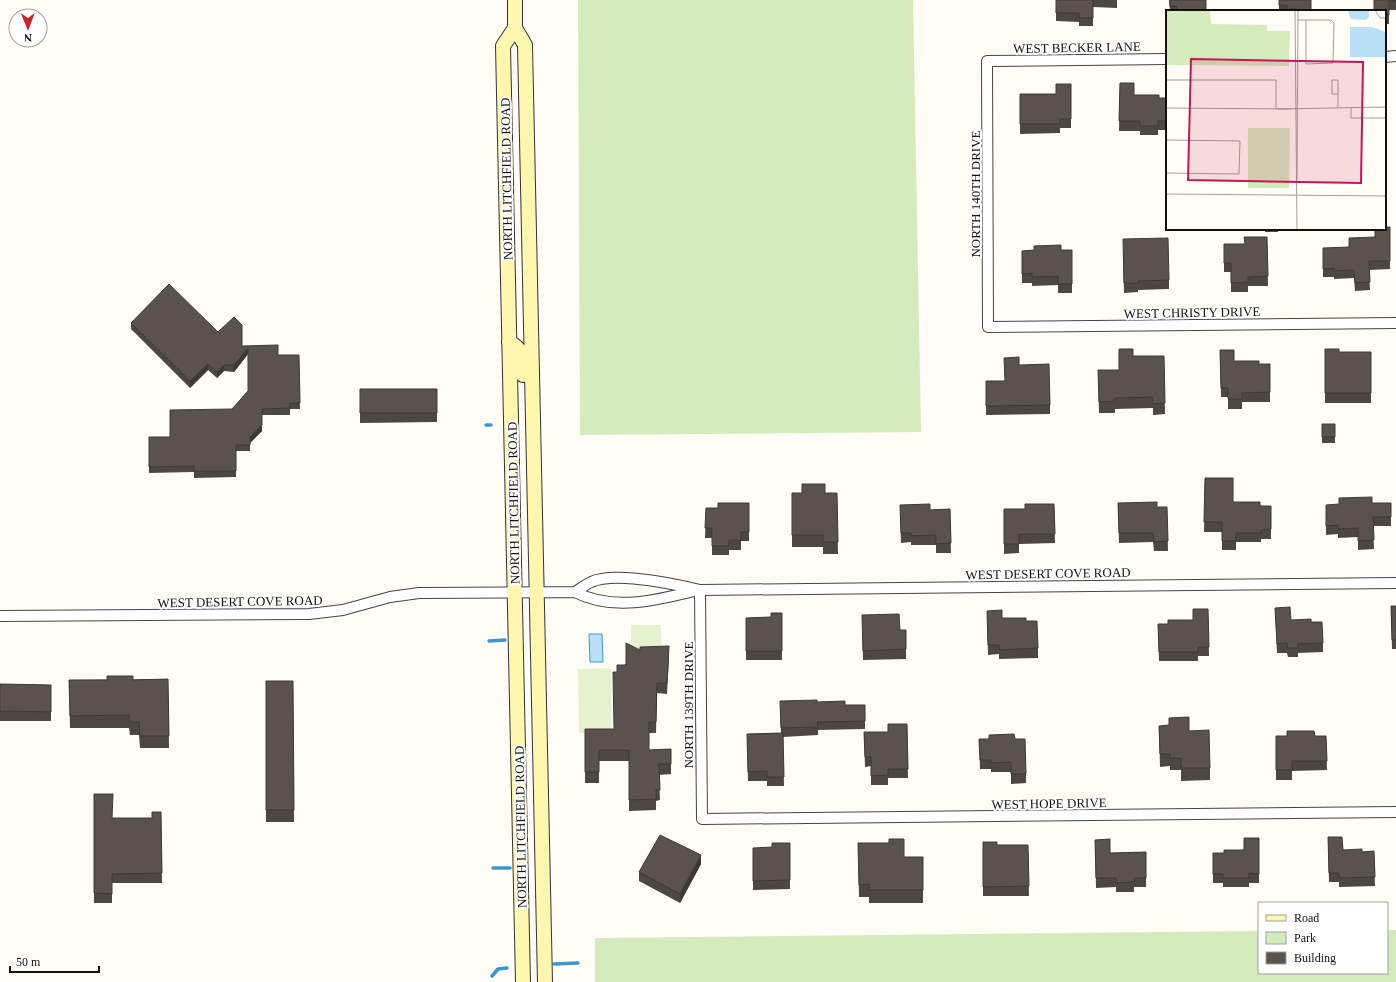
<svg xmlns="http://www.w3.org/2000/svg" width="1396" height="982" viewBox="0 0 1396 982" font-family="'Times New Roman',serif">
<style>
.green{fill:#d5ebbd}
.pitch{fill:#e6f2cf}
.water{fill:#b9e0f7;stroke:#3f96cf}
.lines{fill:none;stroke-linecap:round;stroke-linejoin:round}
.stream{stroke:#3f96cf;stroke-width:3.5}
.street-casing{stroke:#444;stroke-width:12}
.secondary-casing{stroke:#333;stroke-width:16}
.street{stroke:#fff;stroke-width:10}
.secondary{stroke:#fff6b0;stroke-width:14}
.wall{fill:#4d4742}
.shaded-wall{fill:#3f3936}
.building{fill:#5a524d;stroke:#3f3936}
.labels{text-anchor:middle;stroke-width:4;stroke-linejoin:round;paint-order:stroke}
.street-label{font-size:13px;fill:#111;stroke:#fff}
.inset-road{fill:none;stroke:#a09f9a;stroke-width:1}
.view{fill:#c2185b;fill-opacity:0.15;stroke:#c2185b;stroke-width:2}
.inset-edge{fill:none;stroke:#111;stroke-width:2}
</style>
<rect width="100%" height="100%" fill="#fffdf5"/>
<!-- green -->
<path class="green" d="M578,0H913L921,432L580,435Z
M1387,930H1396V982H595V938L1259,931V973H1387Z"/>
<!-- pitch -->
<path class="pitch" d="M631,625H661L662,655L631,656Z
M611,668L612,733H579L578,669Z"/>
<!-- water -->
<path class="water" d="M589,634H602L603,662H590Z"/>
<g class="lines">
<!-- stream -->
<path class="stream" d="M486,425H491
M489,641L505,640
M493,868H510
M554,964L578,963
M492,976L498,969L507,968"/>
<!-- street casing -->
<g class="street-casing">
<path id="street" d="M1385,57L1396,56
M1167,59L987,61L988,327L1396,323
M700,590L702,819L1396,812
M575,592C580,589 585,585 591,582C615,571 674,584 700,590L1396,583
M0,616L309,614L343,610L390,597L419,593L575,592C613,612 658,600 698,590"/>
</g>
<!-- secondary casing -->
<g class="secondary-casing">
<path id="secondary" d="M515,0V28L525,45L545,982
M515,28L503,46L523,982
M509,342C524,349 523,360 523,375"/>
</g>
<!-- street -->
<use href="#street" class="street"/>
<!-- secondary -->
<use href="#secondary" class="secondary"/>
</g>
<!-- wall -->
<path class="wall" d="M1056,0H1117V8L1093,7V26H1079V22L1056,21Z
M1169,0H1206V11H1170Z
M1279,0L1311,11H1279Z
M1374,0H1396V10H1389V24H1385V11Z
M1120,83L1134,95L1159,98H1167V130H1158V135H1140V131H1119Z
M1071,84V128H1060V133L1020,134V94H1056Z
M1390,227V269L1369,270L1370,290L1355,291L1354,278L1334,279V277H1323V256L1375,237Z
M1265,229H1278V232H1265Z
M1267,237L1268,286H1248V292H1231V272H1224V244H1244Z
M1123,249L1169,280V289L1138,290V292L1124,293Z
M1034,250H1072V293H1058V285L1032,286V283H1022V251Z
M131,323L218,332L242,346L278,355H299L300,409H290V415H262V431L250,443V451H236V477L194,478V472L149,473V437H170L232,409L248,391V354L234,372L224,371L217,378L208,370L190,388L131,329Z
M1325,349L1339,352H1371V403H1325Z
M1220,350L1234,361L1259,364H1270V402H1242V409H1228V397H1221Z
M1133,356H1164L1165,414L1153,415V408L1115,409V413H1099L1098,370H1119Z
M1019,365L1050,405V414L986,415V381H1004Z
M360,389H437V422L360,423Z
M1322,424H1335V443H1322Z
M1205,478L1233,502L1260,506H1271V539H1261V542H1236V550H1222V532H1204Z
M792,493H837L838,554H823V547H792Z
M749,503V541H741V550H729V555H712V538H705L706,508H718Z
M1118,503L1157,507H1167L1168,551H1154L1153,542L1119,543Z
M1372,503H1391V526H1373L1374,549L1358,550V537L1338,538V534L1326,535V514Z
M1054,504L1055,543L1019,544V553L1004,554V509H1025Z
M950,509L951,553H936V545H911V542L901,543L900,514L930,510Z
M1391,606H1396V649H1392Z
M1275,608L1291,620L1311,622L1323,643V652L1298,653V657H1288L1287,653H1277Z
M1208,609L1209,656H1198V661H1159L1158,624H1168L1193,620Z
M987,611L1002,618L1026,621L1038,648V658L999,659V654L988,655Z
M782,613V660H746V618L771,617Z
M862,615L900,630H906V659L863,660Z
M640,650L669,657L667,694L657,693L656,733H649V750L671,749V774L659,775L660,800L656,801V810L629,811V761H599V783H585V729H614L617,672Z
M168,679L169,748H140L139,735H130L129,728H70L69,680Z
M266,681H293L294,822H266Z
M0,684L51,685V721H0Z
M817,702L845,705H865V729L818,730V735L783,737L784,786H767V781H748L747,734L781,733L780,709Z
M907,724L908,778H888V785H871V766L865,767L864,732H888Z
M1159,726L1189,731L1210,768V780L1181,781V770H1170V766L1160,767Z
M1276,736H1326L1327,770L1292,771V780H1276Z
M979,739H1015L1026,774V783L1011,784V772H991V769H980Z
M94,794L112,818H152L161,812L162,883H112V903H94Z
M1328,837L1343,850L1362,852L1374,851L1375,886L1339,887V882H1329Z
M1259,838V883H1249V887H1223V883H1213V853H1224L1244,850Z
M1095,840L1110,853L1146,852V887H1134V892H1116V887L1096,888Z
M983,842L997,845H1028L1029,896H983Z
M790,843V889L753,890V857L772,847Z
M858,843H889L904,857H923V903H869V897H859Z
M701,864L680,903L639,881V872Z"/>
<!-- shaded-wall -->
<path class="shaded-wall" d="M248,348V354L234,372V365Z
M208,364V370L190,388V381Z
M224,365V371L217,378V372Z
M262,425V431L250,443V437Z
M701,855V864L680,903V894Z"/>
<!-- building -->
<path class="building" d="M1056,0H1093V18H1079V13H1056Z
M1170,0H1206V11H1177L1176,6H1170Z
M1279,0H1311V11H1296V9H1287V5H1279Z
M1374,0H1396V1H1389V15H1385V11H1374Z
M1120,83H1134V95H1159V98H1167V121H1158V126H1140V121H1119Z
M1056,84H1071V119H1060V124H1020V94H1056Z
M1385,227H1390V261H1369L1370,282L1355,283L1354,270L1334,271V268L1323,269V248L1349,247V238L1375,237V229H1385Z
M1244,237H1267L1268,276L1248,277V282L1231,283V263H1224V244H1245Z
M1168,238L1169,280L1138,281V283H1124L1123,239Z
M1061,245V250H1072V284H1058V276L1032,277V273L1022,274V251L1034,250V246Z
M169,284L218,332L234,317L242,325V346L278,345V355H299L300,403H290V408L262,409V425L250,437V445H236V471H194V466L149,467V437H170V410L232,409L248,391V348L234,365H224L217,372L208,364L190,381L131,323Z
M1119,349H1133V356H1164L1165,403L1153,404V397L1115,398V401L1099,402L1098,370H1119Z
M1325,349H1339V352H1371V393H1325Z
M1220,350H1234V361H1259V364H1270V392L1242,393V399H1228V388H1221Z
M1019,357V365L1049,364L1050,405L986,406V381H1005L1004,358Z
M360,389H437V413H360Z
M1322,424H1335V437H1322Z
M1205,478H1233V502H1260V506H1271V529L1261,530V533H1236V541H1222V522H1204Z
M802,484H825V493H837L838,542H823V535H792V493H802Z
M1372,497V503H1391V517H1373L1374,540L1358,541V528L1338,529V525L1326,526V505L1339,504V498Z
M1157,502V507H1167L1168,541L1154,542L1153,533H1119L1118,503Z
M718,503H749V532H741V540H729V546H712V528H705L706,508H718Z
M930,504V510L950,509L951,543L936,544V535L911,536V533H901L900,505Z
M1025,504H1054L1055,534H1019V544H1004V509H1025Z
M1391,606H1396V640H1392Z
M1290,607L1291,620L1311,619V622H1322L1323,643L1298,644V648H1288L1287,643L1277,644L1275,608Z
M1193,609H1208L1209,647H1198V652H1159L1158,624H1168V620H1193Z
M1002,610V618H1026V621H1037L1038,648L999,650V645H988L987,611Z
M771,613H782V651H746V618L771,617Z
M899,614L900,630H906V649L863,651L862,615Z
M626,643L640,650V647L669,646L667,683H657L656,722H649V750L671,749V764H659L660,790H656V799L629,800V750H599V772H585V729H614L613,672H617V665H626Z
M107,676H133V680L168,679L169,736H140L139,722H130L129,715L70,716L69,680H107Z
M266,681H293L294,810H266Z
M0,684L51,685V712L0,711Z
M817,700V702L845,701V705H865V721L817,722L818,727L781,728L780,701Z
M1189,717V731L1209,730L1210,768H1181V758H1170V754H1160L1159,726L1169,725V718Z
M888,724H907L908,769H888V775L871,776V757H865L864,732H888Z
M1287,731H1314L1315,736H1326L1327,761H1292V770H1276V736H1287Z
M783,733L784,777H767V771L748,772L747,734Z
M1014,734L1015,739H1025L1026,774H1011V762L991,763V760H980L979,739H989V735Z
M94,794H113L112,818H152V812H161L162,873L112,874V894L94,893Z
M660,835L701,855L680,894L639,872Z
M1328,837H1342L1343,850L1362,849V852L1374,851L1375,877L1339,878V873H1329Z
M1244,838H1259V874L1249,873V878H1223V874H1213V853H1224V850H1244Z
M889,839H904V857H923V890H869V884L859,885L858,843H889Z
M1110,839V853L1146,852V878H1134V882L1116,883V878H1096L1095,840Z
M983,842H997V845H1028L1029,886L983,887Z
M772,843H790V880L753,881V848L772,847Z"/>
<g class="labels">
<!-- street labels -->
<g class="street-label">
<text transform="translate(1077 47) rotate(-1)" y="5">WEST BECKER LANE</text>
<text transform="translate(506 179) rotate(-91)" y="5">NORTH LITCHFIELD ROAD</text>
<text transform="translate(975 194) rotate(-90)" y="5">NORTH 140TH DRIVE</text>
<text transform="translate(1192 312) rotate(-1)" y="5">WEST CHRISTY DRIVE</text>
<text transform="translate(513 503) rotate(-91)" y="5">NORTH LITCHFIELD ROAD</text>
<text transform="translate(1048 573) rotate(-1)" y="5">WEST DESERT COVE ROAD</text>
<text transform="translate(240 601) rotate(-1)" y="5">WEST DESERT COVE ROAD</text>
<text transform="translate(688 705) rotate(-90)" y="5">NORTH 139TH DRIVE</text>
<text transform="translate(1049 803) rotate(-1)" y="5">WEST HOPE DRIVE</text>
<text transform="translate(520 827) rotate(-91)" y="5">NORTH LITCHFIELD ROAD</text>
</g>
</g>
<!-- overview -->
<g transform="translate(1166 10)">
<rect width="220" height="220" fill="#fffdf5"/>
<path d="M0,0H44L45,14L101,15V21H124L123,56L0,55ZM82,118H124L123,178H82Z" fill="#d5ebbd"/>
<path d="M175,0H203V7L200,10L185,9L182,1ZM184,17H206L220,22V47H184Z" fill="#b9e0f7"/>
<path class="inset-road" d="M129,0L131,220M209,0L214,8H220M132,10H165L168,13L167,53L140,54V51H132M140,51V10M0,70H110V99M172,97V70H166V84H172M185,97V108H220M0,98L125,99M111,99L220,97M0,130L74,131L73,164L0,163M131,169L132,0M0,184L220,186"/>
<path class="view" d="M25,49L197,52L195,173L22,170Z"/>
<rect width="220" height="220" class="inset-edge"/>
</g>
<!-- legend -->
<rect x="1258" y="902" width="130" height="72" fill="#ffffff" stroke="#a0a0a0"/>
<rect x="1266" y="915" width="20" height="6" fill="#fff6b0" stroke="#a0a0a0"/>
<text x="1294" y="922" font-size="12" fill="#111111">Road</text>
<rect x="1266" y="932" width="20" height="12" fill="#d5ebbd" stroke="#a0a0a0"/>
<text x="1294" y="942" font-size="12" fill="#111111">Park</text>
<rect x="1266" y="952" width="20" height="12" fill="#5a524d" stroke="#a0a0a0"/>
<text x="1294" y="962" font-size="12" fill="#111111">Building</text>
<!-- north arrow -->
<g transform="translate(28 28) rotate(179)"><circle r="19" fill="#ffffff" stroke="#a0a0a0"/>
<path d="M0-3L7 15L0 10L-7 15Z" fill="#c4262e"/>
<text y="-6" font-size="11" font-weight="bold" text-anchor="middle" fill="#111111">N</text>
</g>
<!-- scale -->
<path d="M10 966v6h89v-6" fill="none" stroke="#111111" stroke-width="2"/>
<text x="16" y="966" font-size="12" fill="#111111" stroke="#ffffff" stroke-width="3" paint-order="stroke">50 m</text>
</svg>
